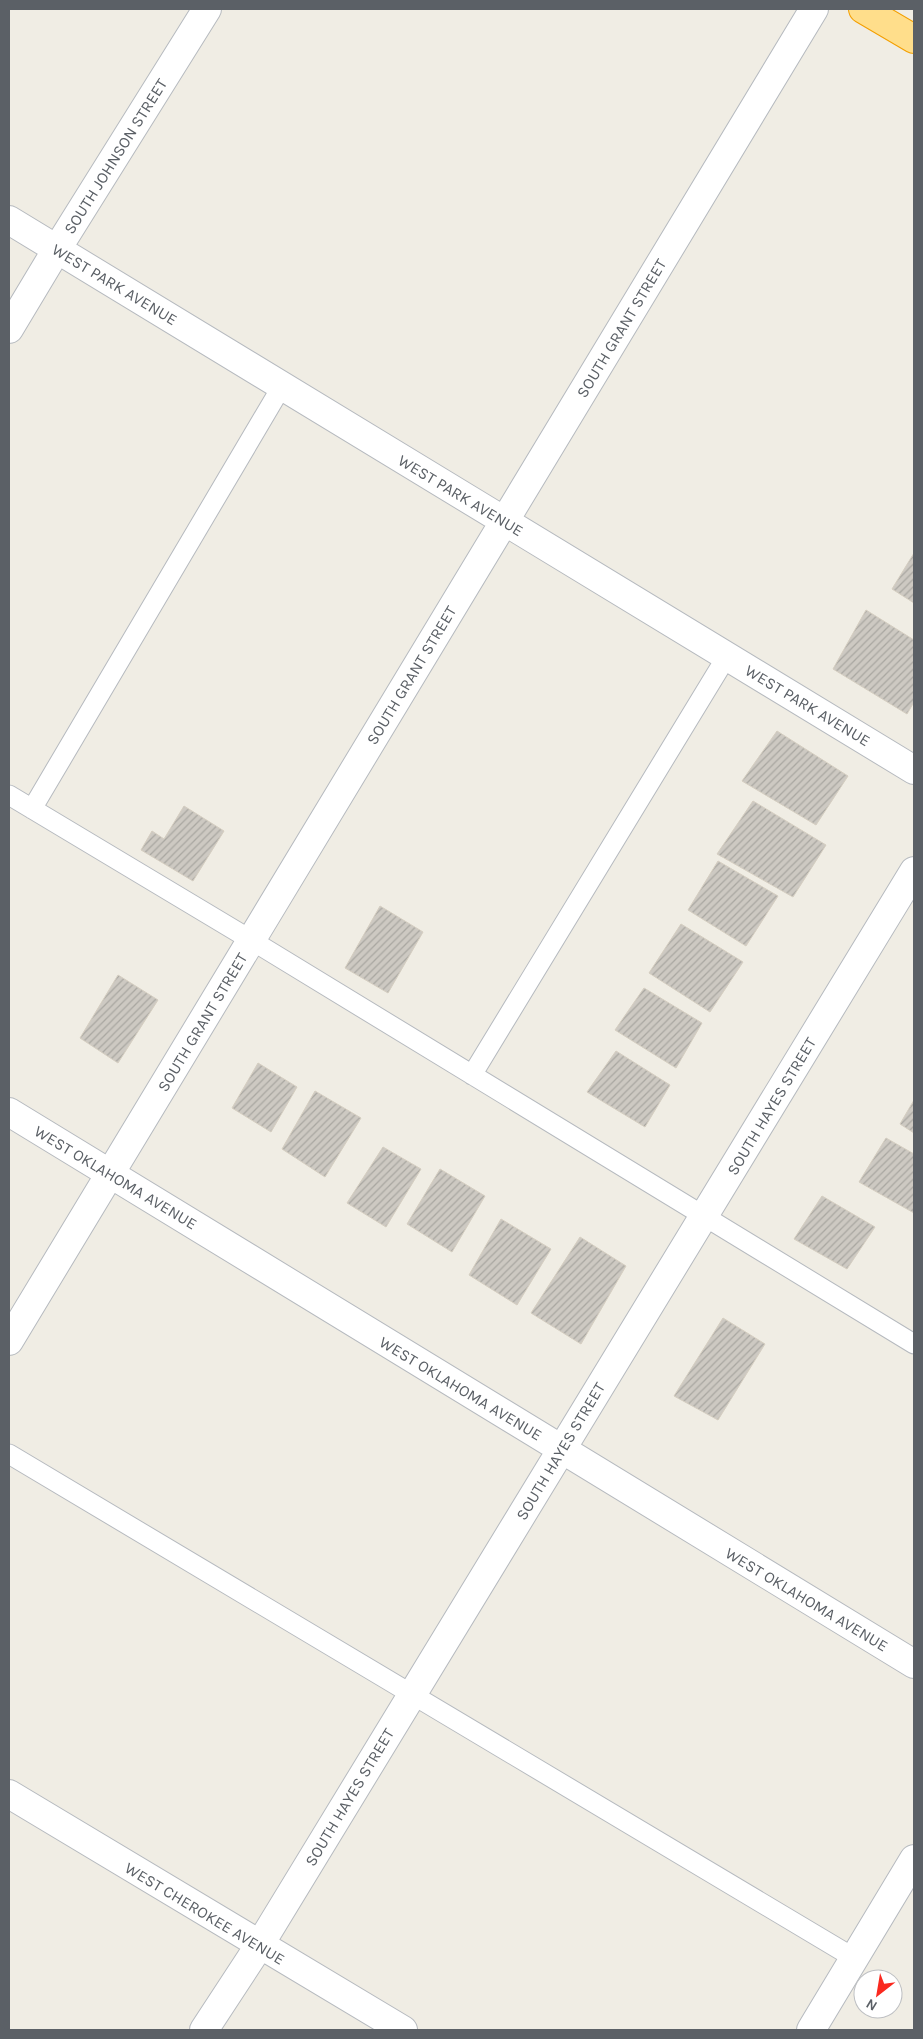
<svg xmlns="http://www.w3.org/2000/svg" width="923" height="2039" viewBox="0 0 923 2039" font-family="Karla,sans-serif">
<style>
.building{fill:url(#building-hatch);stroke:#d5cec1}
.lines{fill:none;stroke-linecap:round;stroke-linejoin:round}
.lane-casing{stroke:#b6babf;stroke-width:21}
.street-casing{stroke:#b6babf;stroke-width:30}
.highway-casing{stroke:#f39f00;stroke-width:30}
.lane{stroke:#fff;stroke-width:19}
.street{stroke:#fff;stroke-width:28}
.highway{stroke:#ffde8b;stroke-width:28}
.labels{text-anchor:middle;stroke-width:4;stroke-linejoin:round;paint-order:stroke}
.street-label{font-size:16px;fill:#5b6066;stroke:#fff}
</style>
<defs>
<pattern id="building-hatch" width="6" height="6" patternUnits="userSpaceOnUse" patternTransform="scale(1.25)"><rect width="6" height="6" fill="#cdc9c2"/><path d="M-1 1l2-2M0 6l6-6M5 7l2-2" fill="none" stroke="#a9a7a1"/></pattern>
</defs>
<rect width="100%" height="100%" fill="#f0ede4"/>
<!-- building -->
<path class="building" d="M914,553V603L892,589Z
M866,610L914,640V702L907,714L833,669Z
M777,731L848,776L816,825L742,781Z
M753,801L826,845L793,897L717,854Z
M184,806L224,831L193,881L141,850L152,831L164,839Z
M718,861L778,896L746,946L688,910Z
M380,906L423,932L388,993L345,968Z
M681,924L743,962L710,1012L649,973Z
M118,975L158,1000L118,1063L80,1038Z
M644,988L702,1023L676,1068L615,1030Z
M616,1051L670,1085L645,1127L587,1092Z
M258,1063L297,1087L271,1132L232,1108Z
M315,1091L361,1118L325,1177L282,1149Z
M914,1100V1133L900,1124Z
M886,1138L914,1154V1213L859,1182Z
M383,1147L421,1169L386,1227L347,1203Z
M440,1169L485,1196L452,1252L407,1224Z
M822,1196L875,1227L847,1269L794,1239Z
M501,1219L551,1249L517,1305L469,1275Z
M580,1237L626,1266L581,1344L531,1313Z
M723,1318L765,1344L718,1420L674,1396Z"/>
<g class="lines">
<!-- lane casing -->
<g class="lane-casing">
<path id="lane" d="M9,795L251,940L914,1344
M32,809L282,386
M472,1075L727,656
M9,1454L854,1958"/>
</g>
<!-- street casing -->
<g class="street-casing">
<path id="street" d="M9,220L914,770
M9,329L57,249L207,9
M9,1112L914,1664
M9,1341L814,9
M9,1794L403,2030
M204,2030L259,1946L914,871
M811,2030L914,1859"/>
</g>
<!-- highway casing -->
<g class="highway-casing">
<path id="highway" d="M863,9L914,39"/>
</g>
<!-- lane -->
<use href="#lane" class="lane"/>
<!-- street -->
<use href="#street" class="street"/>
<!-- highway -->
<use href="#highway" class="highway"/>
</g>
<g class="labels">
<!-- street labels -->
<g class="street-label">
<text transform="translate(115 156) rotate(-58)" y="6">SOUTH JOHNSON STREET</text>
<text transform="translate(115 284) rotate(31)" y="6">WEST PARK AVENUE</text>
<text transform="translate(621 328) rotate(-59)" y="6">SOUTH GRANT STREET</text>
<text transform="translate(461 495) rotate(31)" y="6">WEST PARK AVENUE</text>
<text transform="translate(411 675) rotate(-59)" y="6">SOUTH GRANT STREET</text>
<text transform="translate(808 705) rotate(31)" y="6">WEST PARK AVENUE</text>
<text transform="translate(202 1022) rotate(-59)" y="6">SOUTH GRANT STREET</text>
<text transform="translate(771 1106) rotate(-59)" y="6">SOUTH HAYES STREET</text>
<text transform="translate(116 1177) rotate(31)" y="6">WEST OKLAHOMA AVENUE</text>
<text transform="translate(461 1388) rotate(31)" y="6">WEST OKLAHOMA AVENUE</text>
<text transform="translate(560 1451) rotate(-59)" y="6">SOUTH HAYES STREET</text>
<text transform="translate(807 1599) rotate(31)" y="6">WEST OKLAHOMA AVENUE</text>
<text transform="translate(349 1797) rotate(-59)" y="6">SOUTH HAYES STREET</text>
<text transform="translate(205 1913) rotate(31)" y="6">WEST CHEROKEE AVENUE</text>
</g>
</g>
<!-- border -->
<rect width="923" height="2039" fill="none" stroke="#5b6066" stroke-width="20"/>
<!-- north arrow -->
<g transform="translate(878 1994) rotate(211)"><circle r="24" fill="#ffffff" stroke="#bdbfc2"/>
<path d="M0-4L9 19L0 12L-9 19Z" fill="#fa291f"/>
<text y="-8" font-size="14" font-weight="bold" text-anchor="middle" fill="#5b6066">N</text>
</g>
</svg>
